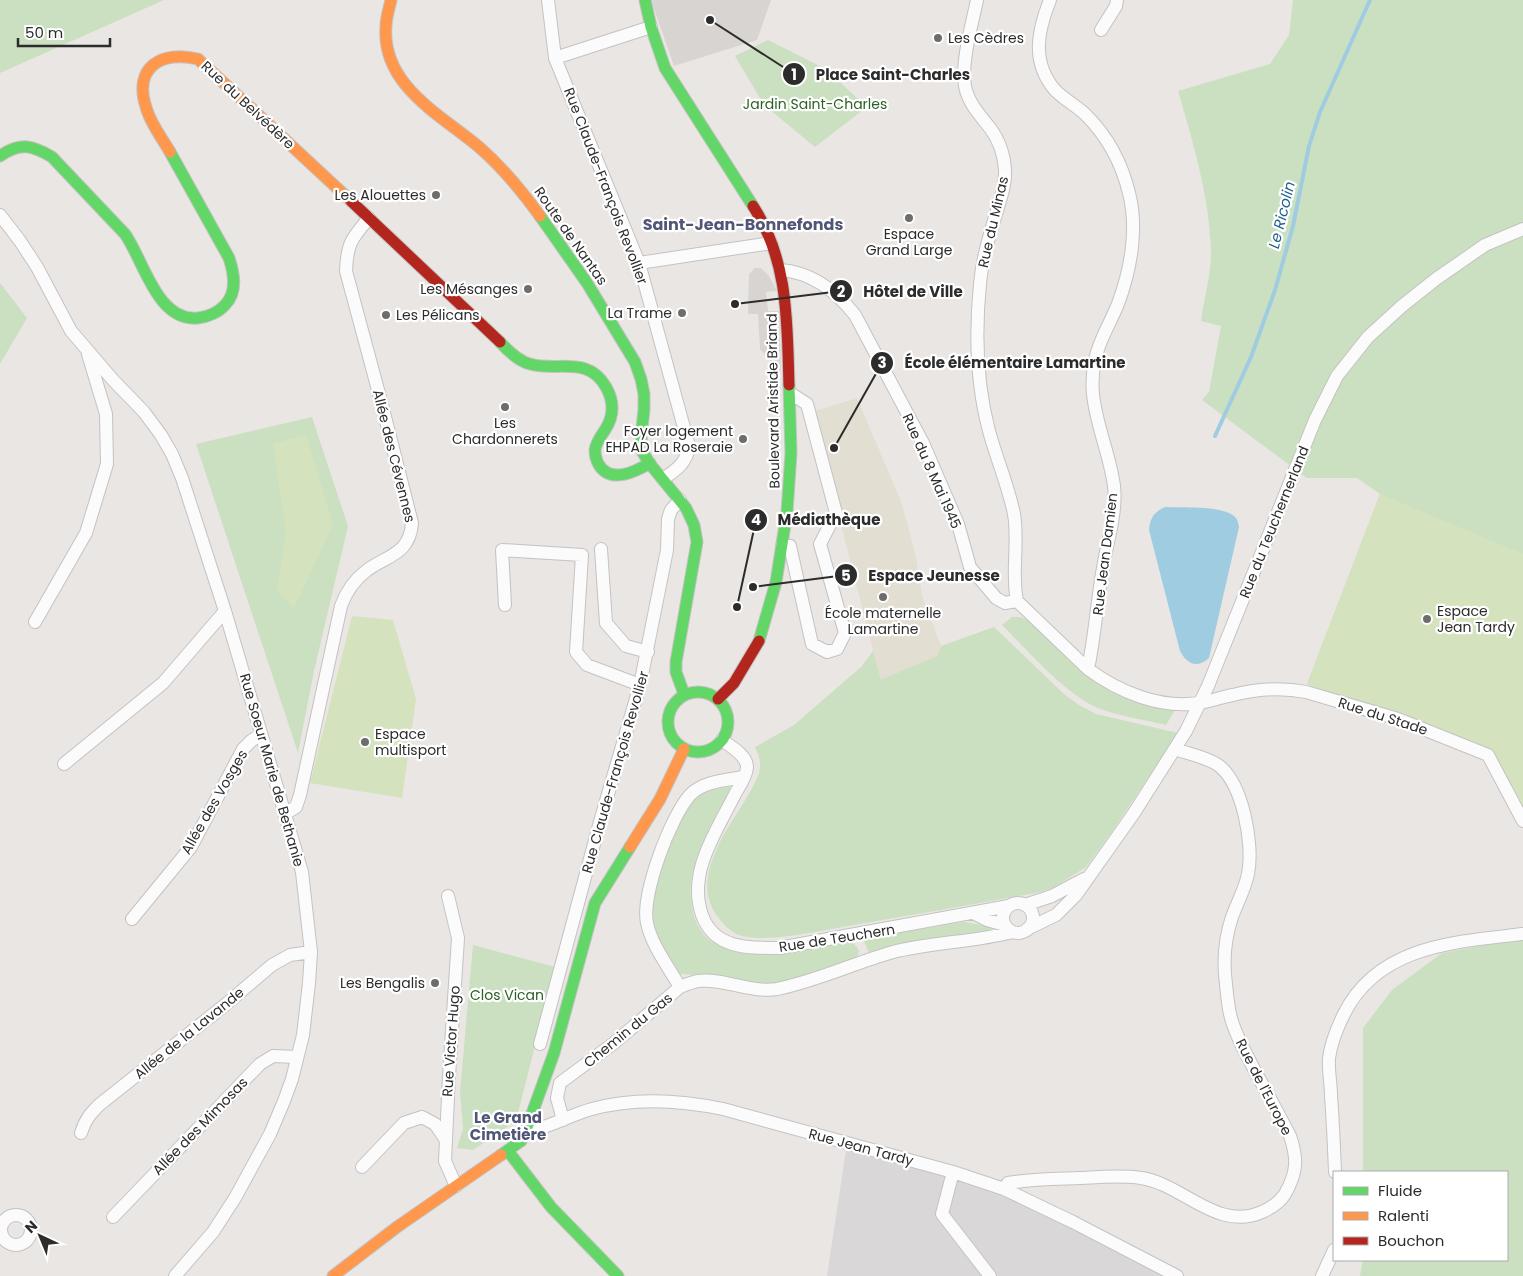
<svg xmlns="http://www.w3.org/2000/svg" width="1523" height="1276" viewBox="0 0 1523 1276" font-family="Poppins,sans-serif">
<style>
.industrial{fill:#dad7d9}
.education{fill:#e2ded2}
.green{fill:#cbe0c0}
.pitch{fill:#d4e3be}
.plaza{fill:#d7d4d1}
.water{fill:#a0cce2}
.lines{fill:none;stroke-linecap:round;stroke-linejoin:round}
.stream{stroke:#a0cce2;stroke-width:4}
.street-casing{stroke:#c4c2c2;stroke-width:14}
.fast-casing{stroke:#c4c2c2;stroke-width:13}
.slow-casing{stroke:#c4c2c2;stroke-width:13}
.jam-casing{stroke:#c4c2c2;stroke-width:13}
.street{stroke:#fcfbfb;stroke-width:12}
.fast{stroke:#63d668;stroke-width:11}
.slow{stroke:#ff974d;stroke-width:11}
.jam{stroke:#b3261e;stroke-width:11}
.poi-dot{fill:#6e6d6c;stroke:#fff;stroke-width:2}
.labels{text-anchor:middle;stroke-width:4.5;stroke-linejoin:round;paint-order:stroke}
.poi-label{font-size:14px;fill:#2c2c2c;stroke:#fff;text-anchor:end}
.park-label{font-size:14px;fill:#2d6124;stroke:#fff}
.street-label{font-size:14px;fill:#2c2c2c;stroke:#fff}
.water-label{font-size:15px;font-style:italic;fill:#1e608e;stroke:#fff}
.neighbourhood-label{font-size:15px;font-weight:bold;fill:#515677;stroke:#fff}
.quarter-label{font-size:16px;font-weight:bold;fill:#515677;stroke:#fff}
.leader{fill:none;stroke:#2c2c2c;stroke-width:2}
.callout-dot{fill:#2c2c2c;stroke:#fff;stroke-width:2}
.mark-label{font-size:15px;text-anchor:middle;font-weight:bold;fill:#fff}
.callout-label{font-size:15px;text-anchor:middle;font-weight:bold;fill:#2c2c2c;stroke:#fff;stroke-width:4.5;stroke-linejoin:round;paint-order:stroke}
</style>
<rect width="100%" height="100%" fill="#e9e6e3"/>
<!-- industrial -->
<path class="industrial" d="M846,1150L973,1177L1177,1276H827Z"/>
<!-- education -->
<path class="education" d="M857,398L902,504L916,557L922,596L941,646L937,656L881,681L812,412Z"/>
<!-- green -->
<path class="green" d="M0,0H164L0,73Z
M1293,0H1523V802L1493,752L1307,684L1380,494L1357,478H1307L1202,400L1209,392L1221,326L1201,321C1204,298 1212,272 1211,249C1209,195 1193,142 1178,91L1270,64L1289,35Z
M768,40L824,68L867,107L815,147L764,105L735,56Z
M0,283L27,318L0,364Z
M312,417L348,526L314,671L298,753L196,444Z
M1012,617H1021L1027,620L1102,685L1119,695L1141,703L1175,710L1166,725C1146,720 1117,716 1098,708C1065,694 1028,651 1002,625Z
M994,627L1064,694L1079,705L1096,714L1178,733L1113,830L1086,867L1053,888L1036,893C974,904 911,915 849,926C823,930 760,945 736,934C729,930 722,923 717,916C699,891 709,863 722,838C730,822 759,783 760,768C761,761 758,753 755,747L794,725L861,667L873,651L881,680L937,656L941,646Z
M727,785L731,788L730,792C716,818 701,844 693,872C690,883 690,895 692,906C698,954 744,955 782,952C804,951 831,941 851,942L854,944L859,950L858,955L856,958L814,974L778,983H745L699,975L679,974L652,931L650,910L669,839L694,797Z
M963,922L994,927L997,929L869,953L863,939Z
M1523,938V1276H1360L1363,1260H1507V1172H1363V1028L1392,990L1442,953Z
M473,945L555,967L516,1121L473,1150L457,1148L463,1129L460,1092Z"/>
<!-- pitch -->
<path class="pitch" d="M306,435L333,525L294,608L277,590L286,532L273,444Z
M1380,494L1523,554V805L1493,752L1400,712L1307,684Z
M352,616L393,620L416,699L402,798L310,783Z"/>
<!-- plaza -->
<path class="plaza" d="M651,0H771L757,40L674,66Z
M755,268H761L769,276L777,291L766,292L768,311H779L781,372L760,349L758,314H748L749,274Z"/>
<!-- water -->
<path class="water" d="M1165,507C1181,508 1224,505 1235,517C1238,520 1238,523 1239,527L1209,658C1197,669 1187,664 1180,651L1149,530C1150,518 1154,512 1165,507Z"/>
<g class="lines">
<!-- stream -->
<path class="stream" d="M1215,436L1251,357L1275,290L1293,226L1309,146L1320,112L1370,0"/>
<!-- street casing -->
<g class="street-casing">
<path id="street" d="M548,0L555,58L639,263L689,446C687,463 676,470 663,479
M977,0C972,24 961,62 965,86C968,103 980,115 990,128C999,140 1004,154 1005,170C1006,185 1000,200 996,214C989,237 982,260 980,284C975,334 976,382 989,431C996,457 1009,488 1014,514C1019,543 1011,573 1017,601L1088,669C1119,692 1160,709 1199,703C1211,701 1222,697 1233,695C1257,689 1281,687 1306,692L1398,719L1488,755L1523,821
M1050,0C1038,30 1031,61 1054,89C1063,99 1077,106 1086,115C1108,137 1122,164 1129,193C1138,228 1131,268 1119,301C1112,321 1099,339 1095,360C1093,370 1092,384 1093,394C1096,425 1110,455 1114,486C1117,513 1107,542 1103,568C1097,601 1095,635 1088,669
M1101,30L1116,6L1117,0
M555,58L651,27
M0,215L20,241L37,267L71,331L113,380L144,412L161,435L172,454L182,478L225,611L302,872L311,952L309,983L303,1035L292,1079L284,1101L270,1134L235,1198L213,1232L175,1276
M639,263L771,243
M780,270C811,272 836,291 855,315L923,443L958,524L970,567L996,598L1005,603L1017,601
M782,546H790L812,644L827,652L837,649L845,633L820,544L836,513L807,404L790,393
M601,549L606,623L626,646L648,652
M505,605L502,550L582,555L576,652L587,665L640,685
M35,622L86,533L107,464L106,414L88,354
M722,740C730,746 747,755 747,767C747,776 739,787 735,794C717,831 687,872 702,915C714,949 748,948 779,948L1009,906
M64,764L163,683L225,611
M286,813L296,807L300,795L341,606C346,592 353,581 366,571C385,556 410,555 412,523L381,401L346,271C347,243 352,238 369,218
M448,896L458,938L449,1076L445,1161L456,1186
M1003 918a15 15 0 1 1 30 0a15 15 0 1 1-30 0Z
M1025,905L1052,896L1084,879
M973,913L987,920L1005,925
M132,919L191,847L243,749L251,741L261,734
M1027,929L1056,915L1076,895L1134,813L1186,731L1208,686L1315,420L1337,376L1368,337L1402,306L1436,279L1485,245L1523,229
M680,987C685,985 692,982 698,981C724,978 750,993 777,989C817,981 854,963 893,952C933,942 974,942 1013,932
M540,1044L601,818L640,685L667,550L668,519L671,510L680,500
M563,1120L557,1098L560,1083L614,1043L680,987C669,968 651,944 647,923C641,894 671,816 690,795C703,781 727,780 744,777
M529,1127L537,1129C556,1124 573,1114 592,1109C635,1097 680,1100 723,1109L953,1172L1004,1189L1073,1222L1177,1276
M81,1133C85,1120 90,1114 99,1105L225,1005L272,965L290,955L311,952
M362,1167L404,1123L422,1117L435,1124L446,1140
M953,1172L942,1214L990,1276
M1335,1172C1334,1147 1333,1121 1331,1096C1331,1083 1328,1070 1329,1058C1331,1043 1337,1028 1344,1014C1378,945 1456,942 1523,934
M1004,1189L1008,1183C1032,1179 1056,1179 1080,1178C1101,1177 1121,1175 1141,1178C1183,1184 1217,1232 1262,1212C1271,1208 1280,1202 1285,1194C1297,1173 1298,1159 1290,1136C1279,1115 1268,1094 1256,1073C1247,1055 1236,1037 1231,1018C1228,1007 1227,995 1226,984C1223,962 1225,938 1232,917C1237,903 1245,889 1248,874C1254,845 1243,783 1218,765C1206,757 1189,754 1175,749
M1 1230a15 15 0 1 1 30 0a15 15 0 1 1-30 0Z
M113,1217L260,1064L273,1056L297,1057
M1322,1276L1334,1250"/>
</g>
<!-- fast casing -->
<g class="fast-casing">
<path id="fast" d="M645,0L651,27L665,68L753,206
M0,156C20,142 32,145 52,157L125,234C144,261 157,322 198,318C208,317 219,312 225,305C238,292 234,273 229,258L170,152
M540,216L587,283L635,362L641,379L644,394V410L641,436L642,451L650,464L686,508L694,525L697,542L676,662V672L684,694
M500,342C508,351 518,361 530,364C558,372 588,355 606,387C614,401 614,416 605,430C601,436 596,442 595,450C595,455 596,460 599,465C611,484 635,472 650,463
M759,641L776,582L787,512L791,453L789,385
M668 722a30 30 0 1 1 60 0a30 30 0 1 1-60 0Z
M508,1151L551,1207L618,1276
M501,1155L521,1141L526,1130L554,1053L595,903L630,847"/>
</g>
<!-- slow casing -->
<g class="slow-casing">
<path id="slow" d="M391,0C389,9 386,18 386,26C381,85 441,115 479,147C502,167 522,191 540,216
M170,152C162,138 150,123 146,107C133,67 162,50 198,59L351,201
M630,847L660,799L684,749
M333,1276L397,1227L501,1155"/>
</g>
<!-- jam casing -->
<g class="jam-casing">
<path id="jam" d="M351,201L500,342
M753,206C789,261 787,323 789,385
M718,699L734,683L759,641"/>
</g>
<!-- street -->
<use href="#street" class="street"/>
<!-- fast -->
<use href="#fast" class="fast"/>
<!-- slow -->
<use href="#slow" class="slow"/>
<!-- jam -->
<use href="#jam" class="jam"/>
</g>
<!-- markers -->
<g class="poi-dot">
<circle cx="938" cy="38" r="5"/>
<circle cx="436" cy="195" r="5"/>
<circle cx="909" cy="218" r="5"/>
<circle cx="528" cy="289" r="5"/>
<circle cx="682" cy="313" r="5"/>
<circle cx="386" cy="315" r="5"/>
<circle cx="505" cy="407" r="5"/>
<circle cx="743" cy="439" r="5"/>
<circle cx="883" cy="597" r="5"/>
<circle cx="1427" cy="619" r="5"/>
<circle cx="365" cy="742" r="5"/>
<circle cx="435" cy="983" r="5"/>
</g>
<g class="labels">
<!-- poi labels -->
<g class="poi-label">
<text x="948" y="43" text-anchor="start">Les Cèdres</text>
<text x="426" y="200">Les Alouettes</text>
<text x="909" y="239" text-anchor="middle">Espace<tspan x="909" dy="16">Grand Large</tspan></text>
<text x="518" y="294">Les Mésanges</text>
<text x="672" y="318">La Trame</text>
<text x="396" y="320" text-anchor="start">Les Pélicans</text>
<text x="505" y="428" text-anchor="middle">Les<tspan x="505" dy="16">Chardonnerets</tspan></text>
<text x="733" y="436">Foyer logement<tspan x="733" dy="16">EHPAD La Roseraie</tspan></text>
<text x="1437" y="616" text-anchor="start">Espace<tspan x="1437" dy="16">Jean Tardy</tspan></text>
<text x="883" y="618" text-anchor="middle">École maternelle<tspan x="883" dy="16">Lamartine</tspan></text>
<text x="375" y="739" text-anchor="start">Espace<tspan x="375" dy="16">multisport</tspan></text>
<text x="425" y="988">Les Bengalis</text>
</g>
<!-- park labels -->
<g class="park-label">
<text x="815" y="109">Jardin Saint-Charles</text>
<text x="507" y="1000">Clos Vican</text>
</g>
<!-- street labels -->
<g class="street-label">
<text transform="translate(248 105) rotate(43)" y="5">Rue du Belvédère</text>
<text transform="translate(606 186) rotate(69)" y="5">Rue Claude-François Revollier</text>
<text transform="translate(993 222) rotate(-77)" y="5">Rue du Minas</text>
<text transform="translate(571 236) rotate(55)" y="5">Route de Nantas</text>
<text transform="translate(773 401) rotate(-91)" y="5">Boulevard Aristide Briand</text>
<text transform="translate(394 456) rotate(76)" y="5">Allée des Cévennes</text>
<text transform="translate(932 471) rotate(66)" y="5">Rue du 8 Mai 1945</text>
<text transform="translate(1274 522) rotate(-68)" y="5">Rue du Teuchernerland</text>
<text transform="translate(1105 554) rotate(-83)" y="5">Rue Jean Damien</text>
<text transform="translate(1383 716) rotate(18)" y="5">Rue du Stade</text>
<text transform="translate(272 770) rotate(74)" y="5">Rue Soeur Marie de Bethanie</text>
<text transform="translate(615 772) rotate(-74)" y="5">Rue Claude-François Revollier</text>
<text transform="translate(214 802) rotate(-60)" y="5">Allée des Vosges</text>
<text transform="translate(837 938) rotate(-9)" y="5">Rue de Teuchern</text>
<text transform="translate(628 1030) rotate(-39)" y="5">Chemin du Gas</text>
<text transform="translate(189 1033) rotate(-39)" y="5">Allée de la Lavande</text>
<text transform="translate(451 1041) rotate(-86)" y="5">Rue Victor Hugo</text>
<text transform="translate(1264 1087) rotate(63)" y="5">Rue de l'Europe</text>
<text transform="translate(200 1126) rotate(-46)" y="5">Allée des Mimosas</text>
<text transform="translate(861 1147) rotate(15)" y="5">Rue Jean Tardy</text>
</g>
<!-- water labels -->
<g class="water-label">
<text transform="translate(1282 215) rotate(-76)" y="5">Le Ricolin</text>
</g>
<!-- neighbourhood labels -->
<g class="neighbourhood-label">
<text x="508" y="1123">Le Grand<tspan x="508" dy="17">Cimetière</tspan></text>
</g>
<!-- quarter labels -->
<g class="quarter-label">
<text x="743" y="230">Saint-Jean-Bonnefonds</text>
</g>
</g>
<!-- callouts -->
<path class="leader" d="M710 20L794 74M735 304L841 291M834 448L882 363M737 607L756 520M753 587L846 575"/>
<g class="callout-dot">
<circle cx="710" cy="20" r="5"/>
<circle cx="735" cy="304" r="5"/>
<circle cx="834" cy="448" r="5"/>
<circle cx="737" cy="607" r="5"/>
<circle cx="753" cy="587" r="5"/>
<circle cx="794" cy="74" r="12"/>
<circle cx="841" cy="291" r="12"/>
<circle cx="882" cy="363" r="12"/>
<circle cx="756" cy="520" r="12"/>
<circle cx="846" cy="575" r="12"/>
</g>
<g class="mark-label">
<text x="794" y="80">1</text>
<text x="841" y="297">2</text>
<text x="882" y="368">3</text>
<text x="756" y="525">4</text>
<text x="846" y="581">5</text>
</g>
<g class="callout-label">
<text x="893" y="80">Place Saint-Charles</text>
<text x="913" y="297">Hôtel de Ville</text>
<text x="1015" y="368">École élémentaire Lamartine</text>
<text x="829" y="525">Médiathèque</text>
<text x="934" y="581">Espace Jeunesse</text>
</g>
<!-- legend -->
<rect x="1333" y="1171" width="175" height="90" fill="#ffffff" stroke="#ababab"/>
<rect x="1343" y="1187" width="25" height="8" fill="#63d668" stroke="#ababab"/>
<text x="1378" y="1196" font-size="15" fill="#2c2c2c">Fluide</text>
<rect x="1343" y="1212" width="25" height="8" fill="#ff974d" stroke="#ababab"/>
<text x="1378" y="1221" font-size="15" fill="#2c2c2c">Ralenti</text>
<rect x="1343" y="1237" width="25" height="8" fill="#b3261e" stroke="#ababab"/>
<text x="1378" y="1246" font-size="15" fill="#2c2c2c">Bouchon</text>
<!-- north arrow -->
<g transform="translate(40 1236) rotate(316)" stroke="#ffffff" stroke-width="4" paint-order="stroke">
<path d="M0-4L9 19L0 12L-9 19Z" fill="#2c2c2c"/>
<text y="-8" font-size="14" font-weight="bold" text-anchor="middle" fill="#2c2c2c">N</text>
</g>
<!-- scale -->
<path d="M18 38v8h92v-8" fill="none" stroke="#2c2c2c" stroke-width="2.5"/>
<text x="25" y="38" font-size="15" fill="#2c2c2c" stroke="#ffffff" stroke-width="4" paint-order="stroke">50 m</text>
</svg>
